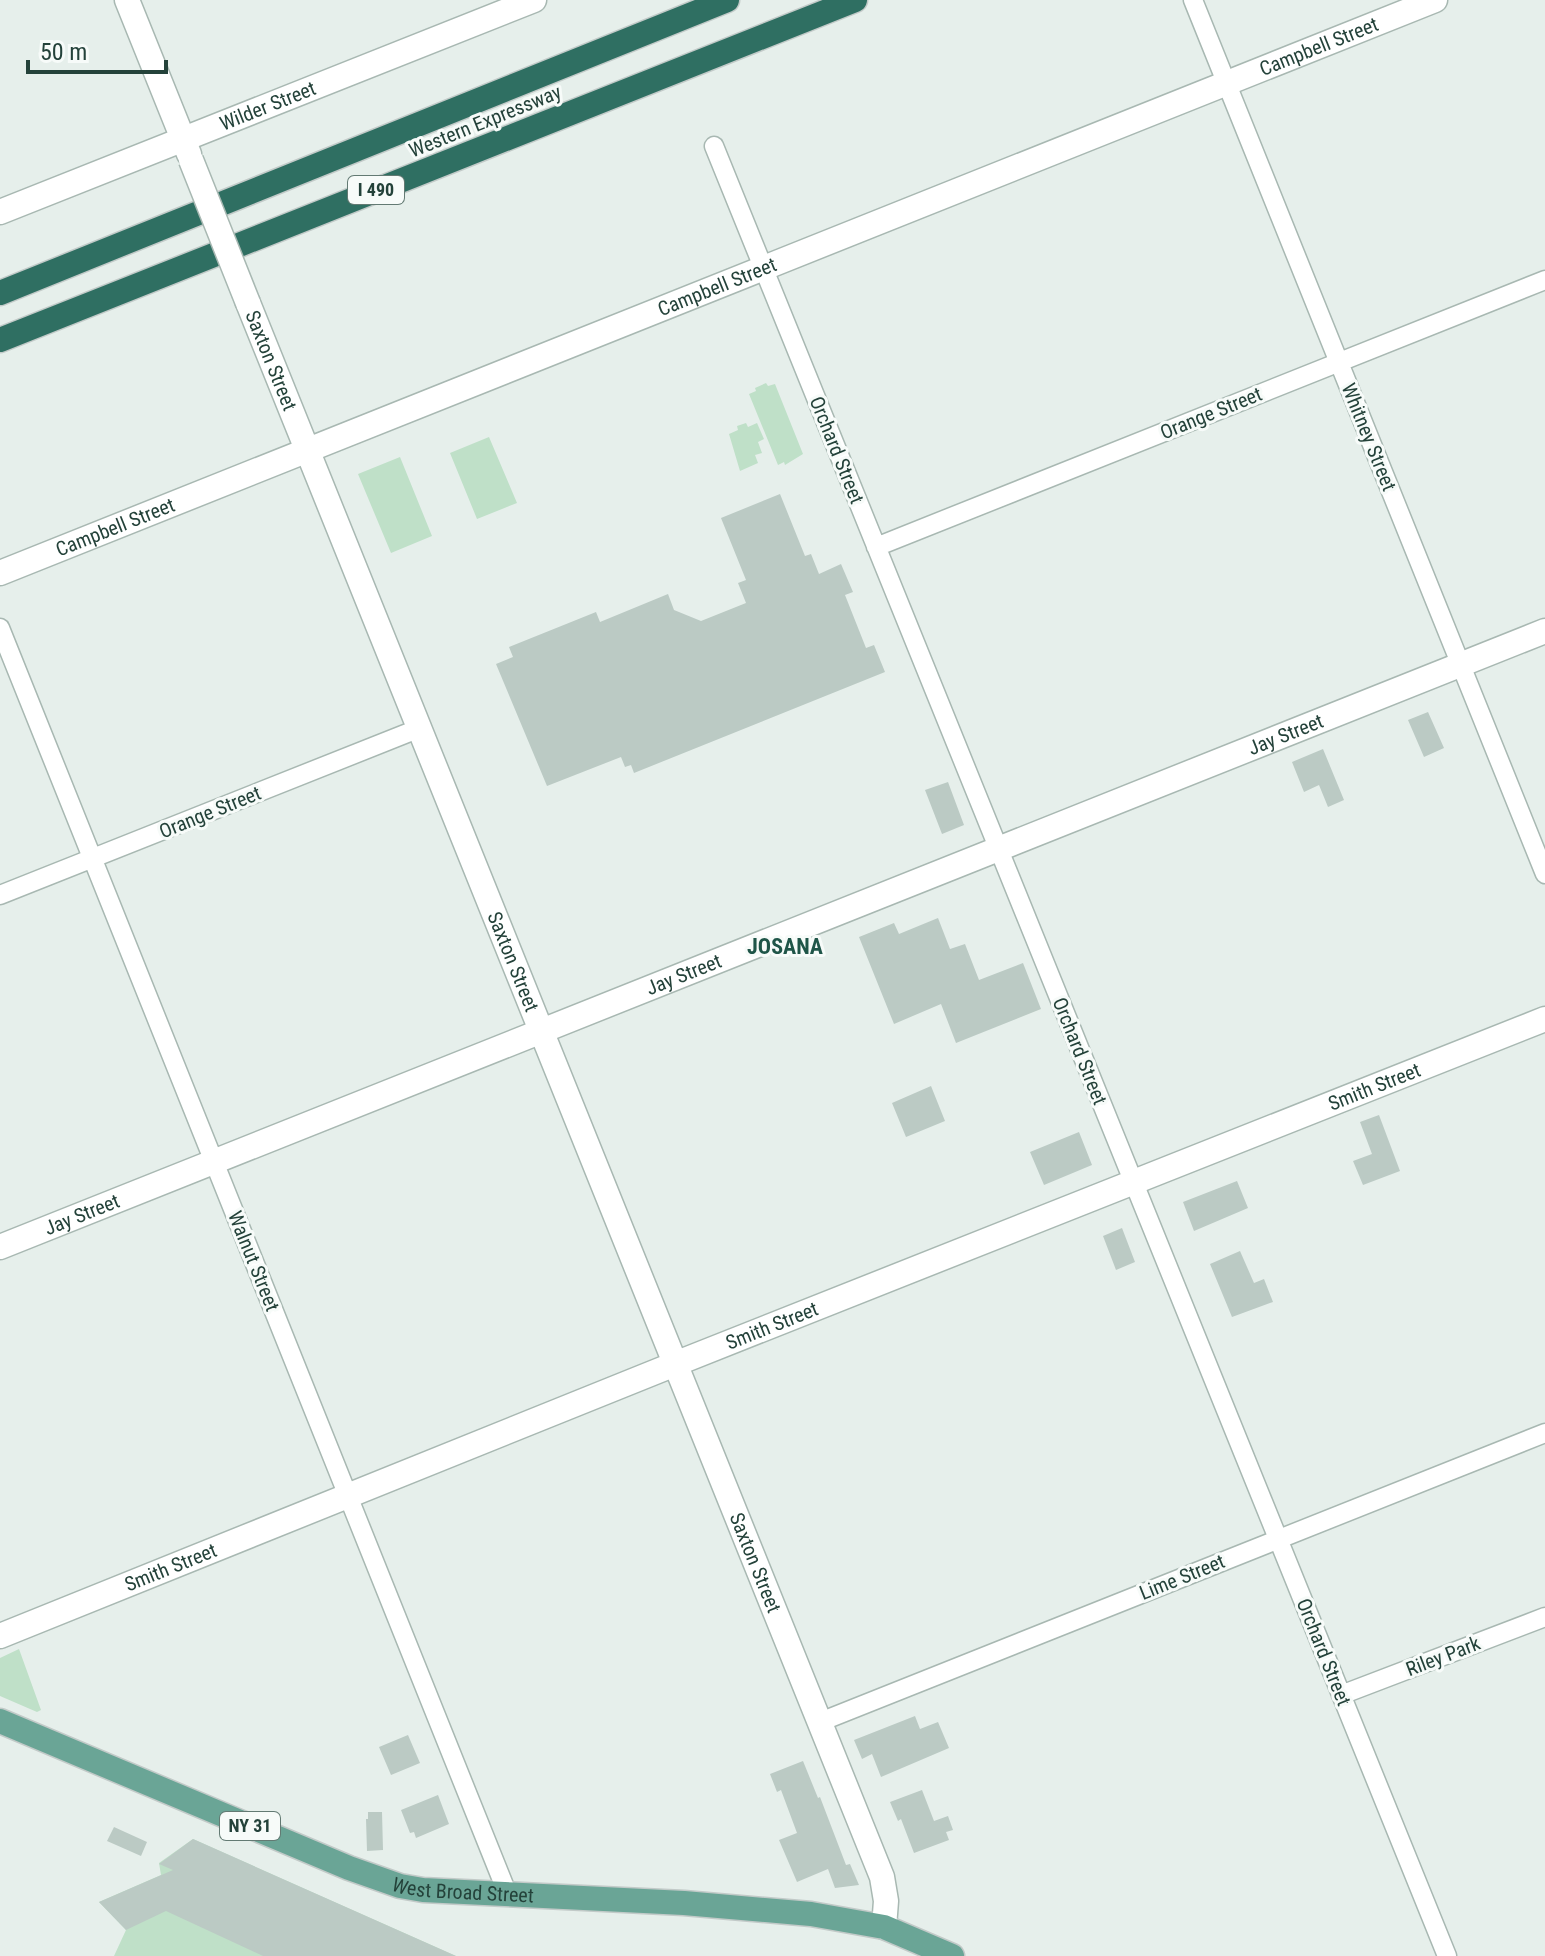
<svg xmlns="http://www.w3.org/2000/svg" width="1545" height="1956" viewBox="0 0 1545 1956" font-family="'Roboto Condensed',sans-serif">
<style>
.green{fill:#bfe0c8}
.building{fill:#bbcac4}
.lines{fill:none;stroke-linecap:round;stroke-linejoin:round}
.minor-casing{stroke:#a8b8b2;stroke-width:21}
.tertiary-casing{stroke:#a8b8b2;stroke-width:27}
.primary-casing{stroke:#c2cac8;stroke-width:27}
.motorway-casing{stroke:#c2cac8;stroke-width:27}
.minor{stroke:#fff;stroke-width:18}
.tertiary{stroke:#fff;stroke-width:24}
.primary{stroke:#6aa596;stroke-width:24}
.motorway{stroke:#2f6f62;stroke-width:24}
.tertiary-bridge-casing{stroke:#a8b8b2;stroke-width:27;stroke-linecap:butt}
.tertiary-bridge{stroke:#fff;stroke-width:24}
.labels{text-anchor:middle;stroke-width:6;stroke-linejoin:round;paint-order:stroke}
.shield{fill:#f7fbf9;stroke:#637a73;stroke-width:2}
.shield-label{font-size:18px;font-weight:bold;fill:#24423a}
.street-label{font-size:20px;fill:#24423a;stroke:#f7fbf9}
.neighbourhood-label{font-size:22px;font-weight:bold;fill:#1f5548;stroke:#f7fbf9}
</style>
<rect width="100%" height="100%" fill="#e6efeb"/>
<!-- green -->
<path class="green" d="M766,383L768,386L775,384L803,454L785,465L784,462L778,465L749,394L756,391L755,388Z
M746,423L748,427L757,423L764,439L758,442L762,453L755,455L758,463L740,471L729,434L738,430L737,426Z
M489,437L517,503L477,519L450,453Z
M400,457L432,536L391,553L358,474Z
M19,1649L41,1710L37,1712L0,1696V1658Z
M193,1839L456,1956H114L126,1930L99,1902L161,1875L159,1863Z"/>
<!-- building -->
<path class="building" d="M780,494L805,556L811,554L819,574L841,564L853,592L845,595L866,648L874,645L885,672L634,773L631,765L625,767L621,757L547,786L496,664L513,657L509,647L596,612L600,622L668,594L674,610L701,621L746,603L738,583L746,580L721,518Z
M1428,712L1444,748L1424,757L1408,720Z
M1323,749L1344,800L1328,807L1319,785L1304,792L1292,762Z
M948,782L964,825L942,834L925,790Z
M938,918L950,949L965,944L979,980L1023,963L1041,1009L956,1043L941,1004L894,1024L859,937L894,923L899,934Z
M931,1086L945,1121L906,1137L892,1103Z
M1379,1115L1400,1171L1363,1185L1353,1161L1372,1154L1360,1122Z
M1079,1132L1092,1165L1044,1185L1030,1152Z
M1237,1181L1248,1208L1194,1231L1183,1202Z
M1122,1228L1135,1262L1116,1270L1103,1236Z
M1240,1251L1254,1283L1264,1279L1273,1302L1232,1317L1210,1264Z
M915,1716L920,1729L938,1722L949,1748L881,1777L872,1754L862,1759L854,1740Z
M408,1735L420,1763L391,1775L379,1747Z
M803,1761L818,1798L820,1797L846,1865L850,1864L859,1885L835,1888L828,1869L797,1882L779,1840L797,1833L781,1790L777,1792L770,1774Z
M922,1790L934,1821L948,1816L953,1830L946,1832L949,1840L914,1853L901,1819L898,1821L890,1802Z
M438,1795L449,1824L416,1838L414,1832L410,1833L401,1810Z
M368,1812H382L383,1850L367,1851L366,1819H368Z
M114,1827L147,1842L141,1856L107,1841Z
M193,1839L456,1956H263L166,1911L126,1930L99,1902L173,1870L159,1864Z"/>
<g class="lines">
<!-- minor casing -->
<g class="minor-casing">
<path id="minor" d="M1193,0L1545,874
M714,146L1447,1956
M876,547L1545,280
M0,628L508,1895
M0,895L420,728
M1341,1695L1545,1617
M820,1722L1545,1433"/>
</g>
<!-- tertiary casing -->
<g class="tertiary-casing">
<g id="tertiary">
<path d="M127,0L189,154"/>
<path id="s1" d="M0,212L534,0"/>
<path id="s2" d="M248,303L882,1877L886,1901L884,1927"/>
<path id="s3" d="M0,573L1435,0"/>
<path id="s4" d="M0,1247L1545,631"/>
<path id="s5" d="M0,1636L675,1364L1545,1019"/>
</g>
</g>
<!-- primary casing -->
<g class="primary-casing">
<g id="primary">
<path id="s6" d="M0,1721L349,1868L400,1886L423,1890L684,1903L811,1914L884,1927L952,1956"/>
</g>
</g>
<!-- motorway casing -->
<g class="motorway-casing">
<path id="motorway" d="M0,293L727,0
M0,340L855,0"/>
</g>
<!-- minor -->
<use href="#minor" class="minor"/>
<!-- tertiary -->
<use href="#tertiary" class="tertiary"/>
<!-- primary -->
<use href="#primary" class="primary"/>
<!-- motorway -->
<use href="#motorway" class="motorway"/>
<!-- tertiary-bridge casing -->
<g class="tertiary-bridge-casing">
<path id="tertiary-bridge" d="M191,160L248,303"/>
</g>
<!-- tertiary-bridge -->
<use href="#tertiary-bridge" class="tertiary-bridge"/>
</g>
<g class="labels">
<!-- shield labels -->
<g class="shield">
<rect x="348" y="176" width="56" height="28" rx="6"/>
<rect x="220" y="1812" width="60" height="28" rx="6"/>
</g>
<g class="shield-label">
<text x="376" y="196">I 490</text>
<text x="250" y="1832">NY 31</text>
</g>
<!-- street labels -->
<g class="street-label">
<text dy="7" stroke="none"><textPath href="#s3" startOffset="1420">Campbell Street</textPath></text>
<text dy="7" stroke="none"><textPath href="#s1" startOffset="288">Wilder Street</textPath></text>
<text transform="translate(485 121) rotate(-22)" y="7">Western Expressway</text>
<text dy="7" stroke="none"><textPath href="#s3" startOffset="772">Campbell Street</textPath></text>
<text dy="7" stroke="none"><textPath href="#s2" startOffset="62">Saxton Street</textPath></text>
<text transform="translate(1211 413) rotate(-22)" y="7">Orange Street</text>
<text transform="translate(1369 437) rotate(68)" y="7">Whitney Street</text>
<text transform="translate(837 450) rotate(68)" y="7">Orchard Street</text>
<text dy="7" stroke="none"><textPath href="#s3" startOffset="124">Campbell Street</textPath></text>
<text dy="7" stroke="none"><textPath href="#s4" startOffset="1384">Jay Street</textPath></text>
<text transform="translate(210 812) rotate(-22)" y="7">Orange Street</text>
<text dy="7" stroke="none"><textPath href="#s2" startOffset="710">Saxton Street</textPath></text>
<text dy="7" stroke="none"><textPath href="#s4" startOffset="736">Jay Street</textPath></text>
<text transform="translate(1080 1051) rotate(68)" y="7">Orchard Street</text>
<text dy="7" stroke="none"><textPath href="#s5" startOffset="1480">Smith Street</textPath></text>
<text dy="7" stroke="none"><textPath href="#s4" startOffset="88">Jay Street</textPath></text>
<text transform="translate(254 1261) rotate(68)" y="7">Walnut Street</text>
<text dy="7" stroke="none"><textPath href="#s5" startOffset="832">Smith Street</textPath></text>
<text dy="7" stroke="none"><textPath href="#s2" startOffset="1358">Saxton Street</textPath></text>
<text dy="7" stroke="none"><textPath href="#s5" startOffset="184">Smith Street</textPath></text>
<text transform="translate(1182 1577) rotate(-22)" y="7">Lime Street</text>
<text transform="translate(1324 1652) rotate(68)" y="7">Orchard Street</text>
<text transform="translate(1443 1656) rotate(-21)" y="7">Riley Park</text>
<text dy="7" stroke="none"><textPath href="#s6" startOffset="496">West Broad Street</textPath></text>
</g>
<!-- neighbourhood labels -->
<g class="neighbourhood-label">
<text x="785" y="954">JOSANA</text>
</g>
</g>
<!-- scale -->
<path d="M28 60v12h138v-12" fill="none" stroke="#24423a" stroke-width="4"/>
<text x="40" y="60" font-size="24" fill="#24423a" stroke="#f7fbf9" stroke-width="6" paint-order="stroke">50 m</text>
</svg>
